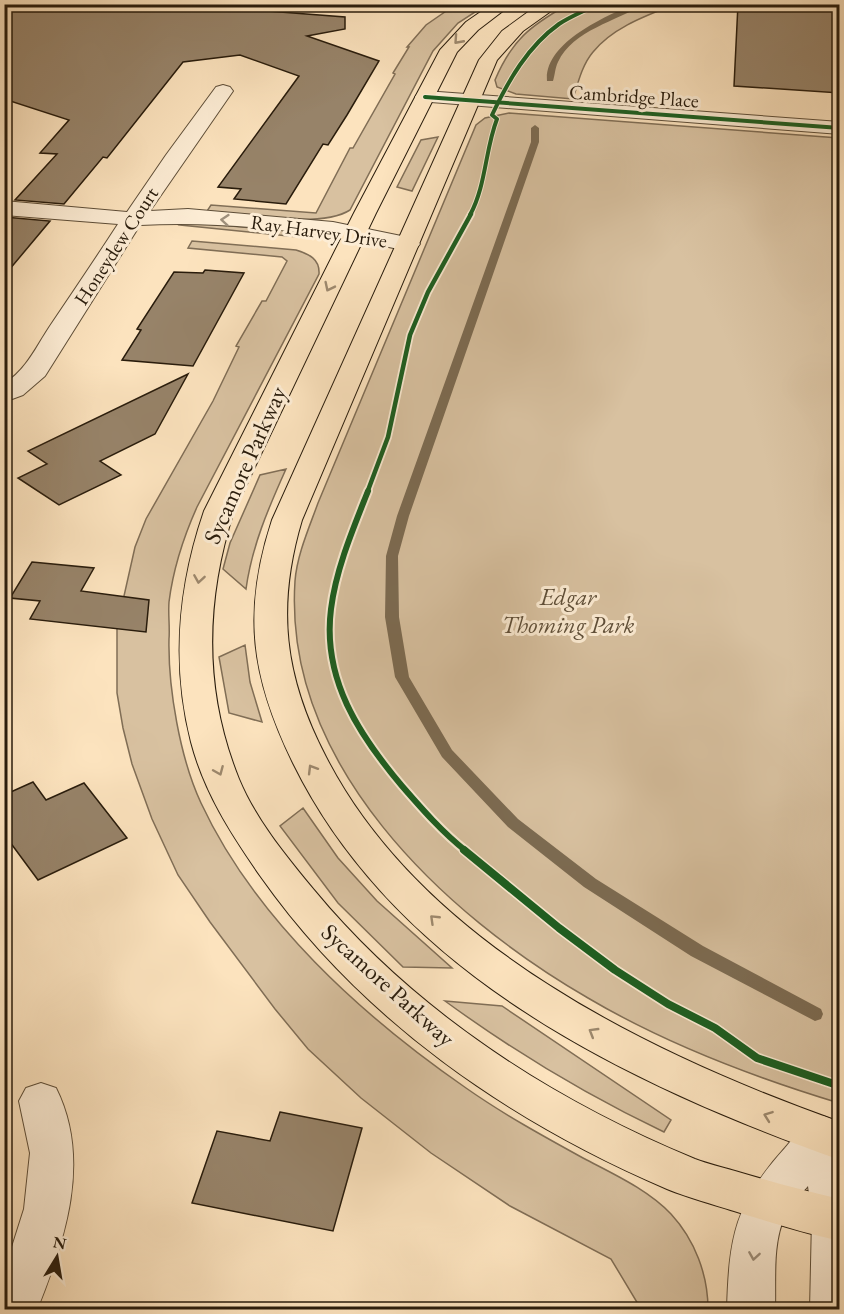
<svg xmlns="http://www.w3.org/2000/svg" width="844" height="1314" viewBox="0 0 844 1314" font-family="'EB Garamond',serif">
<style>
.green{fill:#d8c1a0;stroke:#806e56;stroke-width:1.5}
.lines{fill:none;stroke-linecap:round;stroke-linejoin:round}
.stream{fill:#7c6b52;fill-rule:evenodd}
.building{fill:#978369;stroke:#291c0c;stroke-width:1.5}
.minor-casing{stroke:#5e4e38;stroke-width:2}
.major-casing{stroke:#291c0c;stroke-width:2}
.minor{fill:#fdedd5;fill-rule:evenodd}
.major{fill:#fce3be;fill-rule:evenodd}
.cycleway-far3-casing{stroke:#fdedd5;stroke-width:6}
.cycleway-far2-casing{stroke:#fdedd5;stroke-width:8}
.cycleway-far1-casing{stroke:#fdedd5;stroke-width:10}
.cycleway-casing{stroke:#fdedd5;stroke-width:11}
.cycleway-far3{stroke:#1b5e20;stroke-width:4}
.cycleway-far2{stroke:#1b5e20;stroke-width:4.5}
.cycleway-far1{stroke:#1b5e20;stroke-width:6}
.cycleway{stroke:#1b5e20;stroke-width:8}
.oneway{stroke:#9d896e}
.oneway2{stroke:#9e8f7b}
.labels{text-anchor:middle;stroke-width:6;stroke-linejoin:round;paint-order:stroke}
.far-street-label{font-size:20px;fill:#291c0c;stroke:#fdedd5}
.street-label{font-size:24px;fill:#291c0c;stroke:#fdedd5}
.park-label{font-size:24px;font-style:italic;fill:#5e4e38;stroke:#fdedd5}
</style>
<rect width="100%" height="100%" fill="#fce3be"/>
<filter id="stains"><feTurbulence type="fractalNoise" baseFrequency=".00333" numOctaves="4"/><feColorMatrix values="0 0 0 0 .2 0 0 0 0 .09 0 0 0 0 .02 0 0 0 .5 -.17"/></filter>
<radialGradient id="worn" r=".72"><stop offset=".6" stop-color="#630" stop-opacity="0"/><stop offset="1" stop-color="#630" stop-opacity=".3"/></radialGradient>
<!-- green -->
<path class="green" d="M455,5H486L458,23L433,51L350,210C321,229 243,214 207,211L211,205L316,213L350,148H353L395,74L393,73L409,47H407L426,25Z
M567,5H673C645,16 612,28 593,52C582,65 578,83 573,99L516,94L497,87L495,80C512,40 530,26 567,5Z
M509,113L839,138V1103C753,1077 666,1044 588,998C443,914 283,764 295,581C297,555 309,528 318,503L476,125L485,118Z
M438,137L412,191L397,187L421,140Z
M186,222L311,233L314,236L308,238L180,225Z
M192,241L296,250C309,254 320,259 319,274L197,507C184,536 173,570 169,602C168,614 170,627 169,639C168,688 180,758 201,803C255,919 362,1016 466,1088C503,1114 543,1136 583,1158C613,1174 647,1189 671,1214C695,1240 708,1275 708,1309H641L611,1259L510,1206L431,1153L361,1098L308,1049L275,1009L210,922L178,875L152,819L132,764L123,728L117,693V627L135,547L146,519L213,401L239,347L236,346L262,301H266L287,261L282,257L188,248Z
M286,469C268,509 252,546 246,589L223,569L230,543L260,475Z
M245,645L250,682L262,722L229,713L219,657Z
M303,808L338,858L377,901L452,968L403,967L338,903L280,826Z
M445,1001L502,1006L671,1120L664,1132C586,1095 515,1052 445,1001Z"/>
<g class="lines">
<!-- stream -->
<path class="stream" d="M634,4H644C617,21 573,30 558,62C555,68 555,75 553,81H547C544,43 604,17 634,4Z
M535,125L539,128V142L409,516L398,556L399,617L409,677L452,750L518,819L596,879L703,946L821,1009L823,1014L821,1019L815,1021L691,956L584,887L508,827L442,757L395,677L385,617L386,556L397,516L531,142V128Z"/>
</g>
<!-- building -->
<path class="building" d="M4,4H232L229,8L345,17V29L307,36L379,61L347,115L328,145L323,144L286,204L234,199L241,189L218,187L299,76L240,55L183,62L107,158L103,157L64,204L15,200L57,154L40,153L69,120L4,99Z
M738,4H840V93L734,86Z
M4,217L50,221L4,276Z
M205,270L244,273L193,366L122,360L141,330L137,329L174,272L203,273Z
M188,374L155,434L100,461L121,475L59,505L18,478L47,464L28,451Z
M32,562L94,568L81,591L149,600L146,632L30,619L40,601L10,598Z
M33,782L46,800L84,783L127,838L38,880L4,834V795Z
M280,1112L362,1128L333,1231L192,1203L217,1131L270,1141Z"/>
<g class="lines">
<!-- minor casing -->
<g class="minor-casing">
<path id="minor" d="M223,85L230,87L233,91L150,211L188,209L333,222L416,239L420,244L416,249L408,251C320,233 230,220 140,225L45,376L23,395L4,402V384C27,369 36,347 50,326C73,292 96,258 118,224L4,215V201L127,212L166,155L216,87Z
M425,91L840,122V134L418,101L415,97L418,93Z
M41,1083L56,1088C92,1160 65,1240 37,1310H4V1272L24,1209L30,1153L19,1101L26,1088Z
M823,1116L840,1123V1310H810L812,1219L808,1186C800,1195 790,1205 785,1216C772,1243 776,1280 775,1310H727C729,1237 735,1203 785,1148C798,1133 804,1123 823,1116Z"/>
</g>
<!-- major casing -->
<g class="major-casing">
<path id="major" d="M492,4H512L478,30L457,52L376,213L234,511C205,601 203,690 239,779C256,820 286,856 314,890C414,1011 550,1099 695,1159C708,1164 722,1167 735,1171C769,1181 804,1191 840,1199V1241C804,1233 769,1222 734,1211C712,1204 689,1198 667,1189C508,1121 361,1019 261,877C231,834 204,792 191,742C171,663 178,587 204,511L354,213L440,50L466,22Z
M539,4H561L523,31L497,60L302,520C276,607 284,676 326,757C422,944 649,1054 840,1122V1160C628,1084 397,975 293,763C251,677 242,612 272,520L479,60L502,31Z"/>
</g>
<!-- minor -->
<use href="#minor" class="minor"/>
<!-- major -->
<use href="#major" class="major"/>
<!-- cycleway-far3 casing -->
<g class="cycleway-far3-casing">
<path id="cycleway-far3" d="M425,97L840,128
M470,215C486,186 485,150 497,119L492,115C508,81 528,46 559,24C571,16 585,11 597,4"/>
</g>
<!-- cycleway-far2 casing -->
<g class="cycleway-far2-casing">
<path id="cycleway-far2" d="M367,493L388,437L410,335L428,292L471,214"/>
</g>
<!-- cycleway-far1 casing -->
<g class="cycleway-far1-casing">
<path id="cycleway-far1" d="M368,491C353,529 336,569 331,609C322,679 359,735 402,786C422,809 442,832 466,851"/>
</g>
<!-- cycleway casing -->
<g class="cycleway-casing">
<path id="cycleway" d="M464,850L559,928L615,970L668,1004L715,1028L757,1058L840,1086"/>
</g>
<!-- cycleway-far3 -->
<use href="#cycleway-far3" class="cycleway-far3"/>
<!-- cycleway-far2 -->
<use href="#cycleway-far2" class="cycleway-far2"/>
<!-- cycleway-far1 -->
<use href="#cycleway-far1" class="cycleway-far1"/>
<!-- cycleway -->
<use href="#cycleway" class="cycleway"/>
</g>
<!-- one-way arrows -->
<defs><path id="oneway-chevron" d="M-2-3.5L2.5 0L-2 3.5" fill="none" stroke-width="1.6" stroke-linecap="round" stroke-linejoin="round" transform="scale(1.5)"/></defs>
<g class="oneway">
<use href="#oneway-chevron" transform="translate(458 40) rotate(132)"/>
<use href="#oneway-chevron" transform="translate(329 287) rotate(116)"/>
<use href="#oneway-chevron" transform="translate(199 579) rotate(99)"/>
<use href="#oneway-chevron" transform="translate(312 769) rotate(-121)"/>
<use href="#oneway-chevron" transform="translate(219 771) rotate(67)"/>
<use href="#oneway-chevron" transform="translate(434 919) rotate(-136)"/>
<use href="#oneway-chevron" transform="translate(593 1032) rotate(-149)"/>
<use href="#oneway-chevron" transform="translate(768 1116) rotate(-160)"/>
</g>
<g class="oneway2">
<use href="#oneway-chevron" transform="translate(225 220) rotate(-175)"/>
<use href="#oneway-chevron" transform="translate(754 1256) rotate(99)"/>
</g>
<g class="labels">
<!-- far-street labels -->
<g class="far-street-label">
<text transform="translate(634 96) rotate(4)" y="7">Cambridge Place</text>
<text transform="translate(319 231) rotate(8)" y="7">Ray Harvey Drive</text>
<text transform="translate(116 246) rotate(-57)" y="7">Honeydew Court</text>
</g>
<!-- street labels -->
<g class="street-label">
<text transform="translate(245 465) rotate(-66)" y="8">Sycamore Parkway</text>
<text transform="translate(388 985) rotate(42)" y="8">Sycamore Parkway</text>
</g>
<!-- park labels -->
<g class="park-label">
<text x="568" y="605">Edgar<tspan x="568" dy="28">Thoming Park</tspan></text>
</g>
</g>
<!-- margin -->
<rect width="844" height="1314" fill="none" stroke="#fce3be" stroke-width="24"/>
<rect x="6" y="6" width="832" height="1302" fill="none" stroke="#291c0c" stroke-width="3"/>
<rect x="12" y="12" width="820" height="1290" fill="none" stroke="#291c0c" stroke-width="1.5"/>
<!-- north arrow -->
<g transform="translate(57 1257) rotate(11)" stroke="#fdedd5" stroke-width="4.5" paint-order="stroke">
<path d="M0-4.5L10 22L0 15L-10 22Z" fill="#291c0c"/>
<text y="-9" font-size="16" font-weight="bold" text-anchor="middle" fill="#291c0c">N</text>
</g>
<rect width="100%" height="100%" filter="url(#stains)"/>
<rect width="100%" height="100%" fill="url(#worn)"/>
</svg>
